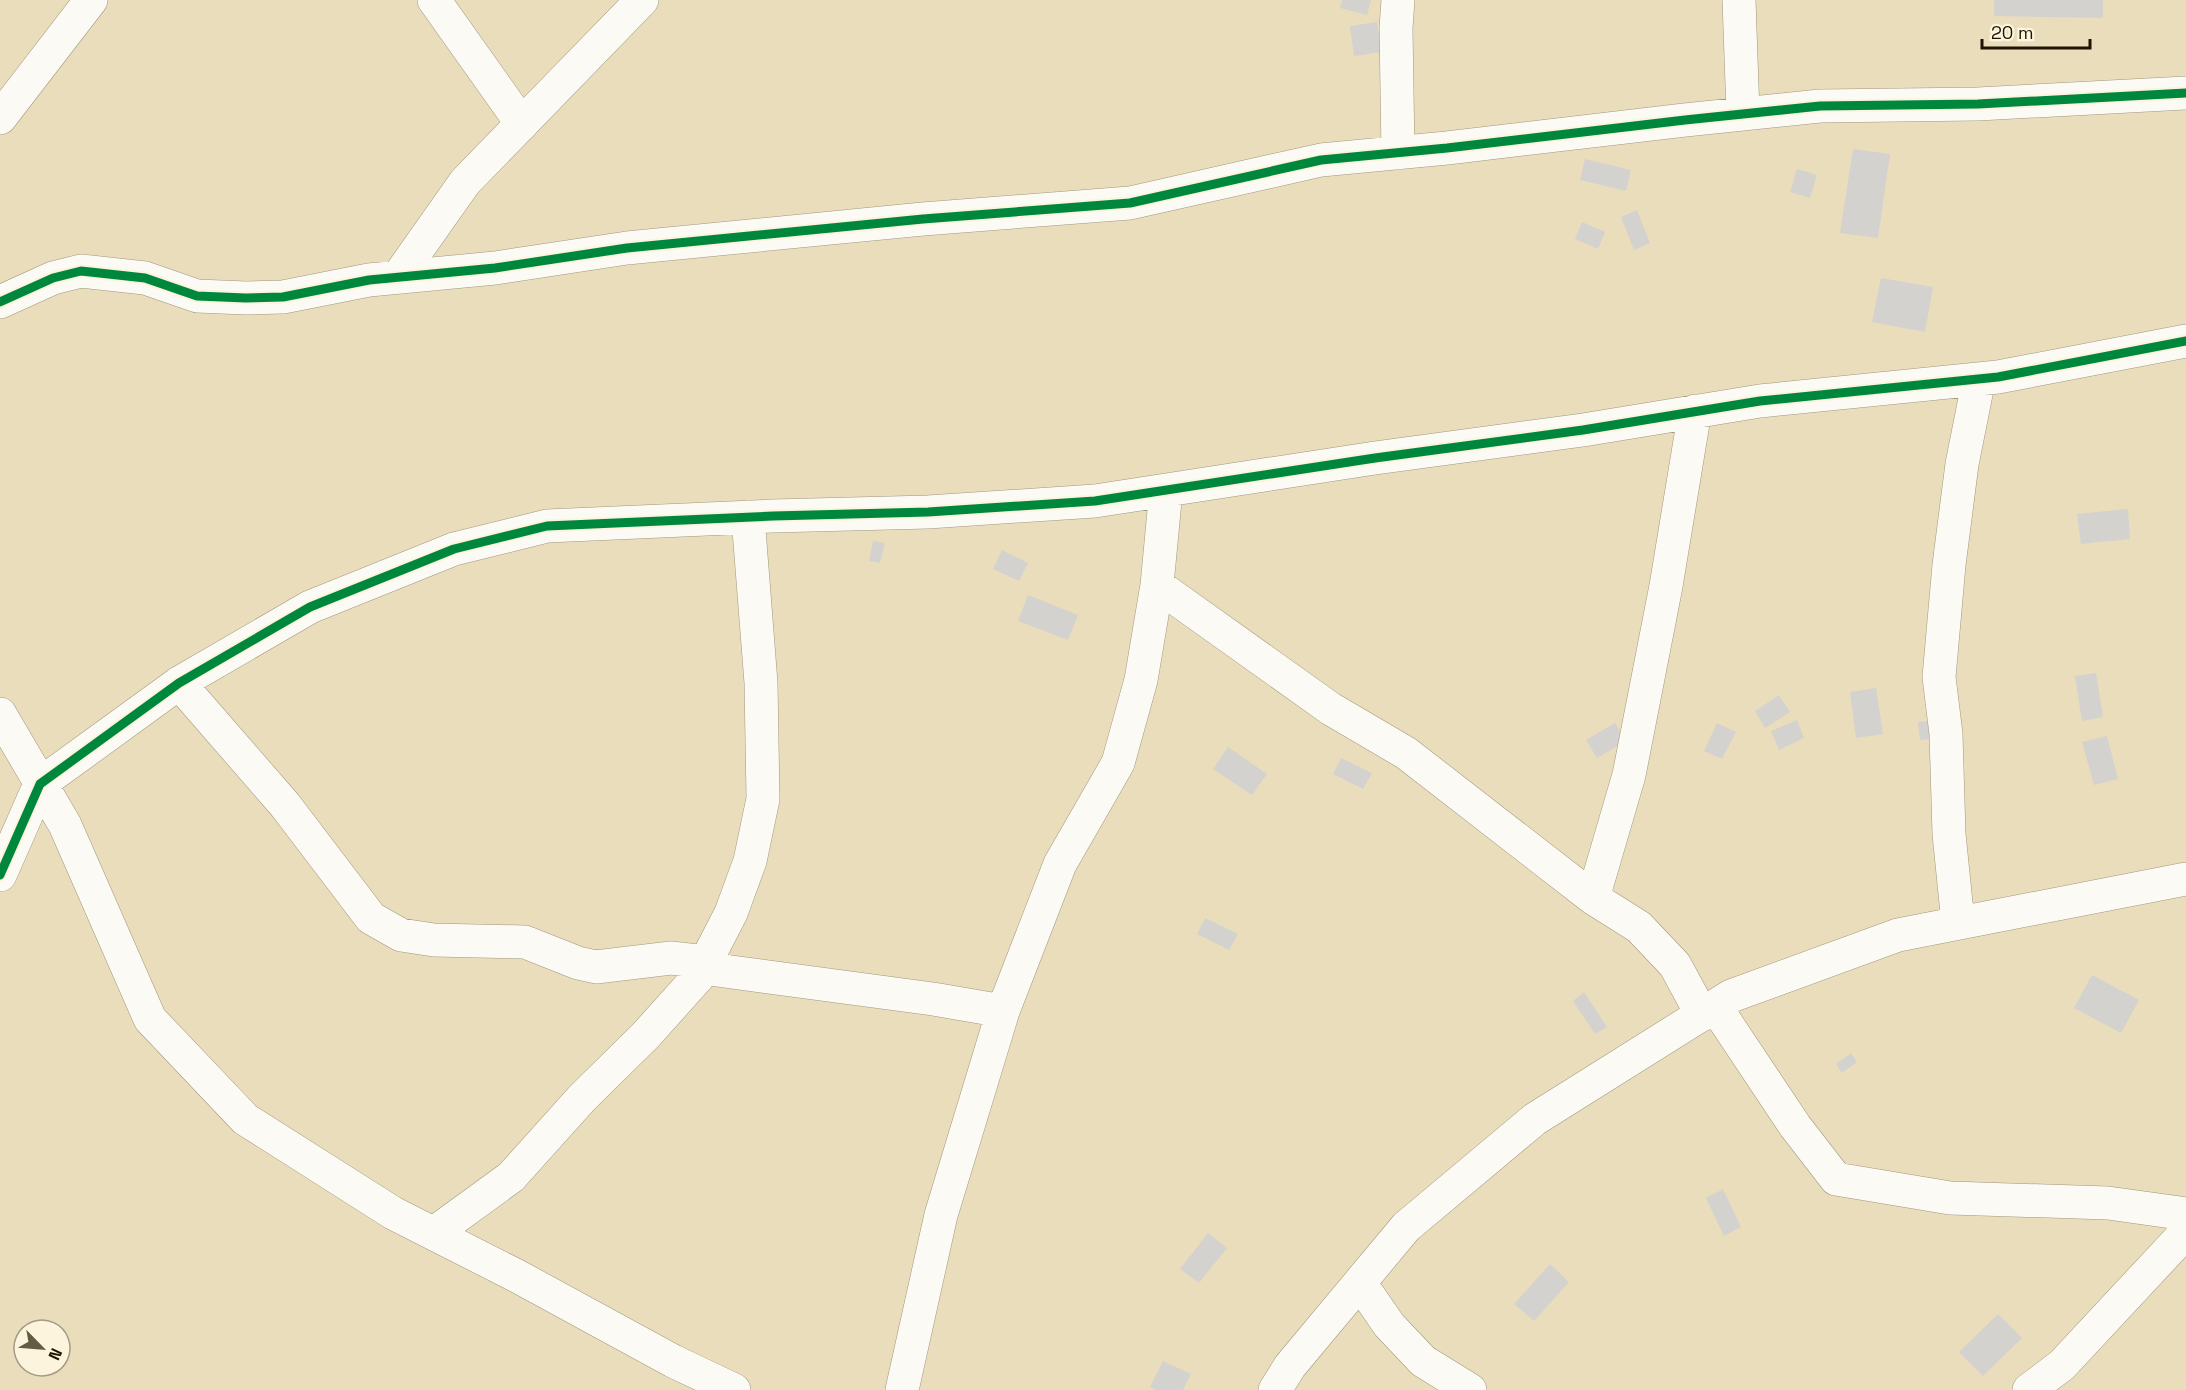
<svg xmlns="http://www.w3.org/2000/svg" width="2186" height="1390" viewBox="0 0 2186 1390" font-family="'Space Grotesk',sans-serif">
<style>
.building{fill:#d4d2ce}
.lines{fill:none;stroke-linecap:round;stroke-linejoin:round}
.street-casing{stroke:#a0977d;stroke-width:34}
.street{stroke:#fcfaf5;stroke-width:33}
.cycleway-casing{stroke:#fcf4dc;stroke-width:13}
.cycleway{stroke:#00873e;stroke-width:9}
</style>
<rect width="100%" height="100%" fill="#e9ddbc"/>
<!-- building -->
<path class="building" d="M1342,0H1371L1367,15L1340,8Z
M1994,0H2103V18L1994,16Z
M1377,22L1382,52L1354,56L1350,26Z
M1853,149L1890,154L1878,238L1840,233Z
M1585,159L1631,170L1626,191L1580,180Z
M1797,169L1817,175L1810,198L1790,192Z
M1637,210L1650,243L1634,250L1621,217Z
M1582,222L1605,232L1598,249L1575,239Z
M1881,278L1933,287L1925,332L1872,322Z
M2128,509L2130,539L2081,544L2077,514Z
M873,541L885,543L880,563L869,561Z
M1002,550L1028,563L1019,581L993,569Z
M1028,595L1078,615L1068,640L1018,621Z
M2096,673L2103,717L2082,721L2075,676Z
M1876,688L1883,734L1856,738L1850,692Z
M1779,695L1790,712L1765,728L1755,711Z
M1797,720L1804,738L1779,750L1771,731Z
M1939,720L1941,738L1920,740L1918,722Z
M1615,723L1626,741L1597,758L1586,740Z
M1717,723L1736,732L1722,759L1704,751Z
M2107,736L2118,779L2094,785L2082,742Z
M1228,747L1267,774L1252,795L1213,769Z
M1341,758L1372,773L1363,789L1333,774Z
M1205,918L1238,934L1229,950L1197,934Z
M2092,975L2139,1000L2121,1033L2074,1008Z
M1584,992L1607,1027L1595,1034L1573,1001Z
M1851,1053L1857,1062L1842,1073L1836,1064Z
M1723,1189L1741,1227L1724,1236L1706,1198Z
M1208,1233L1227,1248L1199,1283L1180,1269Z
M1550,1264L1569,1282L1534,1321L1514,1304Z
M1998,1314L2022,1338L1983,1376L1959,1352Z
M1163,1361L1191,1374L1183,1390H1156L1150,1387Z"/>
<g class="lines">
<!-- street casing -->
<g class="street-casing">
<path id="street" d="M434,0L522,124
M1739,0L1743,114
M0,118L91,0
M1398,153L1396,28L1398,0
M398,277L465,182L642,0
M0,302L53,278L81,271L145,278L197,296L246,298L283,297L369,280L495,268L627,248L923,219L1130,203L1321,160L1447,148L1685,120L1820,106L1978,104L2186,93
M1157,585L1331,709L1406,753L1593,898L1639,927L1675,965L1702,1015
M179,683L285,805L371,918L401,935L434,940L525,942L578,963L596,967L671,958L706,962
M0,714L65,825L150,1019L245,1119L393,1213L517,1276L673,1361L734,1390
M0,875L40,784L179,683L310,607L454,549L547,526L773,516L928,512L1095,501L1375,458L1583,430L1760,401L1998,377L2186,341
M1593,898L1629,775L1666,586L1695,411
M1958,923L1949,834L1946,734L1939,677L1949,565L1962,464L1979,379
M702,968L933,999L1003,1011
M1715,1006L1795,1126L1836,1179L1950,1198L2108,1203L2186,1214
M434,1233L511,1177L582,1098L646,1035L698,977L731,913L750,861L763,799L761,683L748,517
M1360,1283L1389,1325L1423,1361L1470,1390
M902,1390L941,1215L1003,1011L1060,864L1118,763L1141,680L1157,585L1166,490
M1275,1390L1290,1366L1406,1227L1535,1119L1731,996L1898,935L2186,879
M2029,1390L2062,1365L2186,1232"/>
</g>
<!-- street -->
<use href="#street" class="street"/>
<!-- cycleway casing -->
<g class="cycleway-casing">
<path id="cycleway" d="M0,302L53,278L81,271L145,278L197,296L246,298L283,297L369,280L495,268L627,248L923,219L1130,203L1321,160L1447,148L1685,120L1820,106L1978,104L2186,93
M0,875L40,784L179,683L310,607L454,549L547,526L773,516L928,512L1095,501L1375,458L1583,430L1760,401L1998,377L2186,341"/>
</g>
<!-- cycleway -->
<use href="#cycleway" class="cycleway"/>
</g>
<!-- north arrow -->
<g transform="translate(42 1348) rotate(115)"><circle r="28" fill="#fcf4dc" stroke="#a39b84" stroke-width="1.5"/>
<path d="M0-4.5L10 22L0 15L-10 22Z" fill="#645b42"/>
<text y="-9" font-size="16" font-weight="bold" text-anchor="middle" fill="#1d1501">N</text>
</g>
<!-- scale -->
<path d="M1982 39v9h108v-9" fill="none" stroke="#1d1501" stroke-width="3"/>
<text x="1991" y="39" font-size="18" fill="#1d1501" stroke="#fcf4dc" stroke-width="4.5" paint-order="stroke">20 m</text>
</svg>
